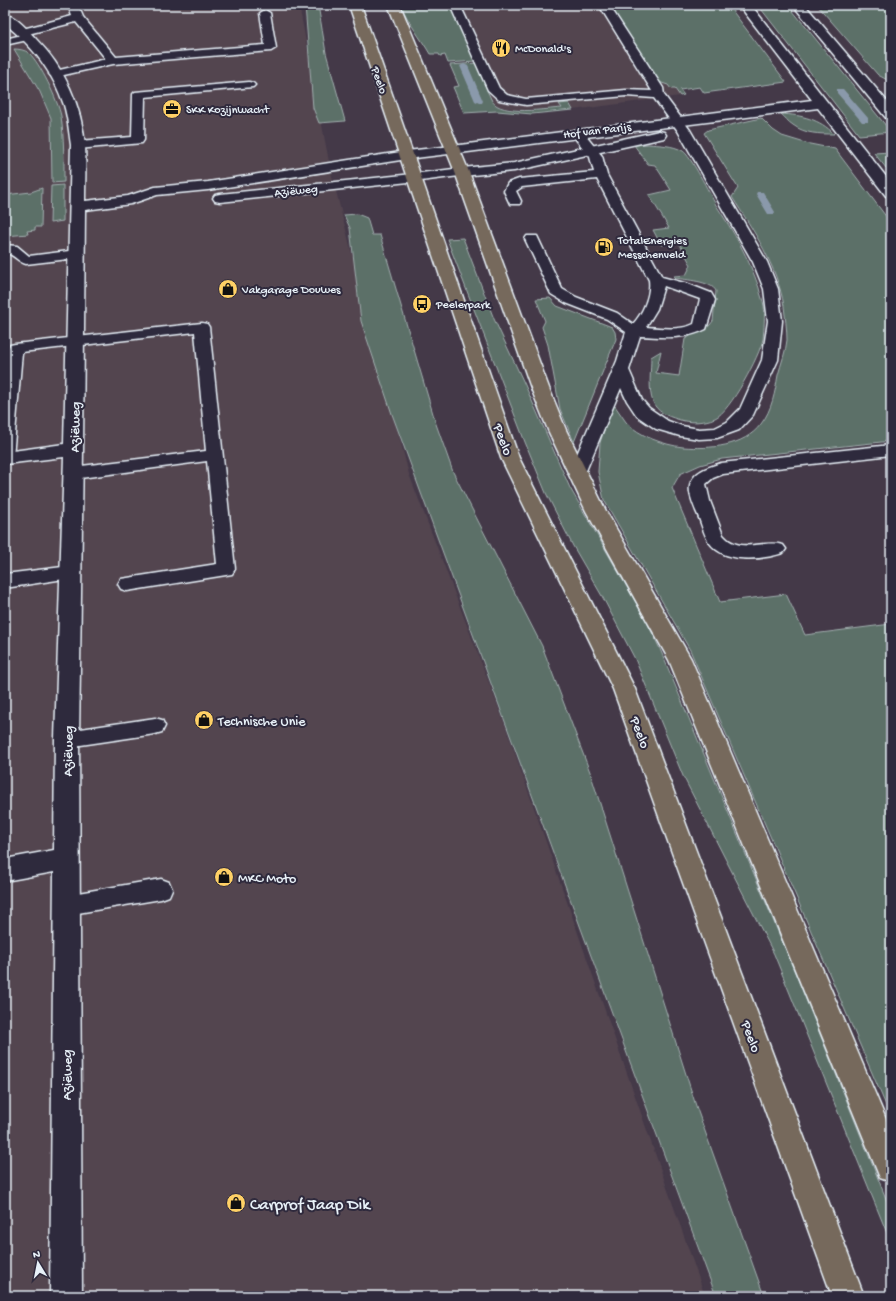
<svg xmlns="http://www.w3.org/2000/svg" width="896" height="1301" viewBox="0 0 896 1301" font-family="'Gochi Hand',sans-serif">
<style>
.built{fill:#524450}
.green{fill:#5c6f67;stroke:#a2b0b0}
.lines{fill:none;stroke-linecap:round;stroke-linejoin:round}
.stream{fill:#8a99ab;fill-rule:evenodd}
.service-casing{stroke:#e8f1f8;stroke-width:3}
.minor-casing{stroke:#e8f1f8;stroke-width:3}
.secondary-casing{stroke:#e8f1f8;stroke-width:3}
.primary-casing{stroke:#e8f1f8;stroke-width:3}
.service{fill:#2f2a3d;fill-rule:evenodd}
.minor{fill:#2f2a3d;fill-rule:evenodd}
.secondary{fill:#2f2a3d;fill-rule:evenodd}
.primary{fill:#76695c;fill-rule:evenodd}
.labels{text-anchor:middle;stroke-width:4;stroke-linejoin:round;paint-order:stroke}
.far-poi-label{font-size:12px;fill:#e8f1f8;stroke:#2f2a3d;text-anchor:start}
.far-street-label{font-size:12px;fill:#e8f1f8;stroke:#2f2a3d}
.street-label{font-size:14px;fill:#e8f1f8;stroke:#2f2a3d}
.poi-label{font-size:14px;fill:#e8f1f8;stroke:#2f2a3d;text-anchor:start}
.near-poi-label{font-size:17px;fill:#e8f1f8;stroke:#2f2a3d;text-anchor:start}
</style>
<rect width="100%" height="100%" fill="#443948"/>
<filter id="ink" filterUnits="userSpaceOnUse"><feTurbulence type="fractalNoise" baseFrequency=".025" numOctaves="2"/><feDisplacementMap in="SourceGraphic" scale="8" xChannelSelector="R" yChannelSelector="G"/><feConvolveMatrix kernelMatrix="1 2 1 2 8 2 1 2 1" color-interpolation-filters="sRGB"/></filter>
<g filter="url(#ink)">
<!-- built -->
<path class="built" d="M5,5H299L331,172L409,474L503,719L705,1296H5Z
M450,5H609L659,82L668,85L675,89L680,96L573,110L562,108L523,110L497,107L492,102L476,60Z"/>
<!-- green -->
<path class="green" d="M305,5H318L326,53L345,121L319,123L313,108Z
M401,5H450L475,61L448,63L445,55L440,56L439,54H430C421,38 408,23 401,5Z
M609,5H728L786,82L704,93L700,87L680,90L684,95L680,96L675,89H671L668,85L659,82Z
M758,5H788L891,132L859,135Z
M817,5H891V82L878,75Z
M14,49C19,49 25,50 29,53C40,63 58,101 61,116C64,138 64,160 64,182L52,183L51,118L40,92Z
M477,63C482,75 486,90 492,101C501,116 547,109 562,108L559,104L569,103L573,110L532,114L497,111L464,113L453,87L459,86L450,65Z
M781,114C801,115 820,119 834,134C819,134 805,134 793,125C788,122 785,117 781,114Z
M761,118L773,130L782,136L805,143L835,149L891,223V441L722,459L700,465L680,474L672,488L720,602L786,594L805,635L891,624V1117L690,650L604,500L598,472L600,443L611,407L615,406C619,411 622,417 626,422C639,436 664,445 683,447C710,449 744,447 761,424C772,410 775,392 778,375C781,364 786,351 787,340C787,329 785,316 784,306C777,266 754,231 732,197L738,188L704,133L708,130Z
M648,144C659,145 673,145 683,151C690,155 710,194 716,205C733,231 749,258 759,288C760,294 763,300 764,306C765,315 764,329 763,339C760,355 730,412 715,418C704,423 688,423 677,419C667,416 657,412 653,402C648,390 651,370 651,357L661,351L656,373L679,376L685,339L710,325L713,321L716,291C711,281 686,280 676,278L674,276L686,275L691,265L679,243L661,245L653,230L669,228L649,195L671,190L655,165L648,164L634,145Z
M891,152V174L874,153Z
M63,185V221L50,223L51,186Z
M42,188L41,227H35V230L27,231L28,234L5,236V195L31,192Z
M357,214L367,218L372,235H380L436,424L453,472L542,646L590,772L697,1109L764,1296H716L392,414L361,321L350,228L344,215Z
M463,238L494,319L525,385L570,488L646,620L660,649L799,982L891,1211V1243L774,954L683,776L635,659L602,596L573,546L546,493L525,442L447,239Z
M550,298L557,306L612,327L615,332L616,339L574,442L560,409L548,345L542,327L545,321L536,299Z"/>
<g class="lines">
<!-- stream -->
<path class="stream" d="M464,64L468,66L483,101L482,103H479L475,101L460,66Z
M837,89H843L868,118V122H862L837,93Z
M757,192H763L775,212L774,214H768L756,194Z"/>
<!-- service casing -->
<g class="service-casing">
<path id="service" d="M68,5H78L83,17L116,57L265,45L260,13L265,10L270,13L276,48L271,51L113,64L55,77L51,76L49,74L51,72L106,59L76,22L28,34L33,37L32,39L5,45V39L22,35L18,32L19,30L72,16Z
M450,5H460L499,88L507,95L526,99L626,90L652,91L599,5H609L663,88L664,95L690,130L767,262L778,289L782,321L778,360L753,415L739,430L717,438L699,439L680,436L656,429L637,416L627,401L621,388L585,473L583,477L577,479L571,477L569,473L617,361L626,332L607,319L566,303L551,294L525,239L527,236H537L562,289L576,297L617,313L633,324C643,313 651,295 649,280L597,179L522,187L516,191L521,201L520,204H510L504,191L508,183L519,179L594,172L590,157L571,133L573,130H581L602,156L607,175L662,277L688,284L711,293L715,300L706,329C685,340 663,337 640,336L629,370L642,400L649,408L668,421L682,426L699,429L715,428L727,422L740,409L762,360L768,321L764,289L753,262L678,131L654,98L626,96L526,105L499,100L488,90ZM664,286L700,299L694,324C679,331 662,328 646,327L657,309Z
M249,82L253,83L255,85L253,87L145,97L144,140L142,143L78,149L74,148L72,145L74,142L78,141L132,137L133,94L135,92Z
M5,245L17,246L29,256L77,250L82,251L84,254L82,257L77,258L26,264C18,262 13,253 5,253Z
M202,323L207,324L209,327L235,569L232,574L226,575L127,591L121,589L118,584L121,579L217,564L207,461L73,479L67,477L65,473L67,469L73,467L206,451L195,332L22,352L13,457L11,461L5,462V374L8,348L10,345L15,344Z
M891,445V455L723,474L713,478L706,484L710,501L723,535C740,555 763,539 783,545L786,549L783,553C761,560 724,564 709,542C703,533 701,521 696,511C693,503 687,490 691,482C696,470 710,467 721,463Z
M71,566L77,567L80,572L77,577L5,588V574Z
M155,718L162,720L165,726L162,732L155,734L67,747L60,745L57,739L60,733L67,731Z
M161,879L169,882L172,889L169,896L161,899L66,915L58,912L55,905L58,898L66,895Z"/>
</g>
<!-- minor casing -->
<g class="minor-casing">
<path id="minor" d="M739,5H751L891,183V197L886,196L818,108L452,154L447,153L445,150L447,147L452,146L812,100Z
M793,5H805L891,106V119L886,118Z
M5,14C17,17 28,30 36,39C64,67 82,106 85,146C86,164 85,183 85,201L128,196L155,187L208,182L407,151L412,152L414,155L412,158L407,159L208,190L157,195L131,204L85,210L83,449L79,739L82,1296H50L54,872L5,881V859L54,850L55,739L64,457L5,464V452L64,444L71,145C69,132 68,118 64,105C53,72 32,45 5,24Z
M659,131L664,132L666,135L664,138L514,171L462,176L457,175L455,172L457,169L462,168L514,163Z
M413,174L418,175L420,178L418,181L220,202L215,201L213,198L215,195L220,194Z"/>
</g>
<!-- secondary casing -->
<g class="secondary-casing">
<path id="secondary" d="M452,146L457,147L459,150L457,153L407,159L402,158L400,155L402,152L407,151Z
M462,168L467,169L469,172L467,175L413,182L408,181L406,178L408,175L413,174Z"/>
</g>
<!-- primary casing -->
<g class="primary-casing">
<path id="primary" d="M349,5H361L519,458L635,689L864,1296H832L613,689L501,458Z
M388,5H400L469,172L549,388L566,430L606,511L691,659L891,1131V1182L880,1178L669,660L586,511L548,430L531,388L455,172Z"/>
</g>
<!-- service -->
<use href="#service" class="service"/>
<!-- minor -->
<use href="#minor" class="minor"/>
<!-- secondary -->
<use href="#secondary" class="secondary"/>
<!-- primary -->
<use href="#primary" class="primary"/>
</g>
</g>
<!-- icons -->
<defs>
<g id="restaurant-disc" transform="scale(1)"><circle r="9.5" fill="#ffd166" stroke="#2f2a3d"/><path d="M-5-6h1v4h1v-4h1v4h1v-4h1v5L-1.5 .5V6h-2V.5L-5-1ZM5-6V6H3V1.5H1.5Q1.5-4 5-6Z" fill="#111"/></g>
<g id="office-disc" transform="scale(1)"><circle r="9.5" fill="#ffd166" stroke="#2f2a3d"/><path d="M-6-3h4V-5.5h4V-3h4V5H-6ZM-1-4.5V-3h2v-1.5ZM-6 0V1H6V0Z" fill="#111"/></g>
<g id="fuel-disc" transform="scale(1)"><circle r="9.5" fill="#ffd166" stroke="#2f2a3d"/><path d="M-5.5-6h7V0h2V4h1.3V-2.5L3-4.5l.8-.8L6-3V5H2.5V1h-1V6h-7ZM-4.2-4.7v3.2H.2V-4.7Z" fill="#111"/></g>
<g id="shop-disc" transform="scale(1)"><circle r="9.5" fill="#ffd166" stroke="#2f2a3d"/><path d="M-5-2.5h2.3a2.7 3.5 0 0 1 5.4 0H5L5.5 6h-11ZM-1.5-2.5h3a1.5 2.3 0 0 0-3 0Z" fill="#111"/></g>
<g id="bus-disc" transform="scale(1)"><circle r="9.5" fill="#ffd166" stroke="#2f2a3d"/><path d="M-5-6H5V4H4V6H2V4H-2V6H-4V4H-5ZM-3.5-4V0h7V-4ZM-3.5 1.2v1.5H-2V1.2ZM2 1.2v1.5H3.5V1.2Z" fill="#111"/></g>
</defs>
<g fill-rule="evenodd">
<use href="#restaurant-disc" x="501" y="48"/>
<use href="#office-disc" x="172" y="109"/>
<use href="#fuel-disc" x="604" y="247"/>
<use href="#shop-disc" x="228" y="289"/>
<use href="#bus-disc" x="422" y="304"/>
<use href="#shop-disc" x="204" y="720"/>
<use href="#shop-disc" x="224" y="877"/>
<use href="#shop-disc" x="236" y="1203"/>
</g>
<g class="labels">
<!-- far-poi labels -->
<g class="far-poi-label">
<text x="515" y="52">McDonald's</text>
<text x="186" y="113">SKK Kozijnwacht</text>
<text x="618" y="244">TotalEnergies<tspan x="618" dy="14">Messchenveld</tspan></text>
<text x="242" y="293">Vakgarage Douwes</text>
<text x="436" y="308">Peelerpark</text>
</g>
<!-- far-street labels -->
<g class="far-street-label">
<text transform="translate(380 80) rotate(71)" y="4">Peelo</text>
<text transform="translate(597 130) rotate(-7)" y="4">Hof van Parijs</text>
<text transform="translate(296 190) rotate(-6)" y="4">Aziëweg</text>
</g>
<!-- street labels -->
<g class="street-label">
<text transform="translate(74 427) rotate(-89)" y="5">Aziëweg</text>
<text transform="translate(504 439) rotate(70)" y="5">Peelo</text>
<text transform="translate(641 732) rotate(69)" y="5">Peelo</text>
<text transform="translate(67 751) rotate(-89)" y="5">Aziëweg</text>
<text transform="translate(752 1036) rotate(70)" y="5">Peelo</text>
<text transform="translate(66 1075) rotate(-90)" y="5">Aziëweg</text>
</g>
<!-- poi labels -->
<g class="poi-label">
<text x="218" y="725">Technische Unie</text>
<text x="238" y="882">MKC Moto</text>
</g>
<!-- near-poi labels -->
<g class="near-poi-label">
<text x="250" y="1209">Carprof Jaap Dik</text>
</g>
</g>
<!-- margin -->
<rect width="896" height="1301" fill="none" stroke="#2f2a3d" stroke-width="20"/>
<rect x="10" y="10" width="876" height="1281" fill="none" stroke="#e8f1f8" stroke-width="1.5" filter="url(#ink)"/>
<!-- north arrow -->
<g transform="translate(38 1263) rotate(350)" stroke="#2f2a3d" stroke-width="3" paint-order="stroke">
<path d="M0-3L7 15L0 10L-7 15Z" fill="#e8f1f8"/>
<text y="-6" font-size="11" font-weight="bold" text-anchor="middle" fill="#e8f1f8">N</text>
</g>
</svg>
